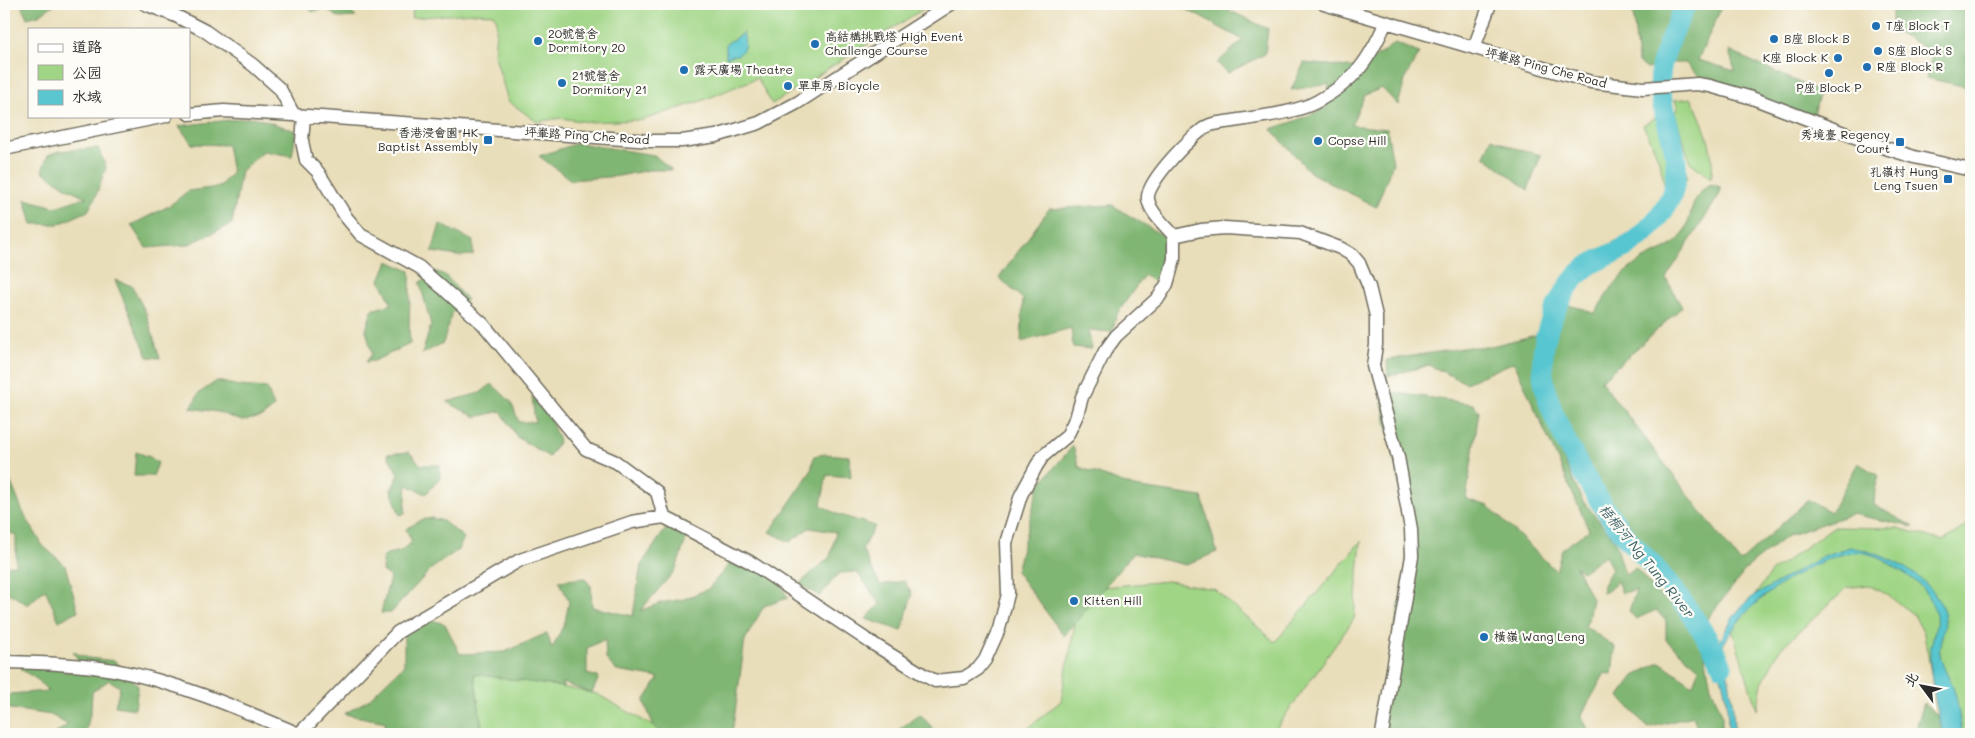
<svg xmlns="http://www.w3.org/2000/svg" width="1975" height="738" viewBox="0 0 1975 738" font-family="Mali,'LXGW WenKai TC',sans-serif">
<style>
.green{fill:#a0d586;stroke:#668058}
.forest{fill:#80b673;stroke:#56704f}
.water{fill:#59c6d0;stroke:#42787e}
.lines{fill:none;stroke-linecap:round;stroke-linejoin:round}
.river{stroke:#59c6d0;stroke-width:21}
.minor-casing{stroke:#6e6a5d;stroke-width:15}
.minor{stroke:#fff;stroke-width:12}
.poi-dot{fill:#1f6fb2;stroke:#fdfcf7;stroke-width:2}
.labels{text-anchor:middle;stroke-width:4.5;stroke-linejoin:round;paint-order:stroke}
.poi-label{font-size:12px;fill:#2b2b2b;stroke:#fdfcf7;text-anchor:start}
.street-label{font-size:12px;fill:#2b2b2b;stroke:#fdfcf7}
.water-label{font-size:14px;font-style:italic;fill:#3b6165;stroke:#fdfcf7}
</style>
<rect width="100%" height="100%" fill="#fdfcf7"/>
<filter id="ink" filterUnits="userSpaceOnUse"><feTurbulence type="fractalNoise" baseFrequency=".02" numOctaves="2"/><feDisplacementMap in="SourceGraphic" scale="10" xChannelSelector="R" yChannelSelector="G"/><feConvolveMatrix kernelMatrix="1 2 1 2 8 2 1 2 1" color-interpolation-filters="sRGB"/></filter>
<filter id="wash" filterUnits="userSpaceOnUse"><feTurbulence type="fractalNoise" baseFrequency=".0096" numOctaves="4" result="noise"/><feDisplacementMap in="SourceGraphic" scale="20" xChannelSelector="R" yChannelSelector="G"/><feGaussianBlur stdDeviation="1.12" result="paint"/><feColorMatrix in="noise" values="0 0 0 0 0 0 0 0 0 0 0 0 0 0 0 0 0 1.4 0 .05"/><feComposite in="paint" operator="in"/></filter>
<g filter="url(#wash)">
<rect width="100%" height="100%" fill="#e9deba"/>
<!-- green -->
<path class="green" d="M415,4H924L925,8L772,104L757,78L704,100L643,120L588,122L560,118L537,122L508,101L494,53L497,20L493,14L473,13L411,18Z
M1691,98C1702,118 1717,156 1711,178L1690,162L1675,113L1678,109L1675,100Z
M1659,116L1670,143L1680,149L1687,177L1676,201L1657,227L1634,246L1610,257L1606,246C1615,241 1625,237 1634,231C1646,224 1666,198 1664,184C1662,163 1652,143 1643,125Z
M1971,517V734H1942L1924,634L1914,615L1889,596L1868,585L1847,588L1780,649L1762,683L1757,710L1732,629L1771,572L1833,527L1898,528L1943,541L1967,525Z
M1361,541L1354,619L1272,734H1021L1061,701L1081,589L1168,581L1214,589L1275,642Z
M474,674L500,675L597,694L667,734H483Z"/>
<!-- forest -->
<path class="forest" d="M21,4H55L39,15L27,18Z
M306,4H343L356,17L339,18L325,8L312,12Z
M1180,4H1216L1268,29L1265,54L1228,73L1217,63L1243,40L1180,6Z
M1632,4H1723L1698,60L1735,71L1729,51L1820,92L1811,125L1762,109L1710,86L1685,63H1673L1647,69L1638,62Z
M1892,4H1971V88L1927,78L1932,53L1907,37L1892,32Z
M1395,43L1419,53L1406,77L1398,105L1382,88L1365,95L1351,125L1387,129L1393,163L1376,207L1311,173L1271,129L1290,123L1326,108L1329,84L1291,90L1304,63L1361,68Z
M254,117L296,131L292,156L264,151L241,171L232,224L187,245L146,248L131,225L169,206L188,191L219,187L232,173L227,145L192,144L179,126Z
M1492,138L1511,147L1541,155L1528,190L1484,156Z
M578,143L654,155L672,170H649L619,176L571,180L539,156Z
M98,148L106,167L96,196L88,211L59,224H32L25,199L55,207L86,197L67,188L42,171L48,155L59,151Z
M1711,184L1720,187V194L1666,278L1682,307L1601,381L1740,562L1808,500L1831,512L1858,463L1879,476L1875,490L1874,505L1914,527L1852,514L1787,536L1749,566L1700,628C1687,607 1673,588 1657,570C1639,549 1619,530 1602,506C1589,487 1578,465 1567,443C1541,394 1532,354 1559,303L1584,309L1594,314C1609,292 1616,277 1639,262C1652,253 1668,251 1679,239C1696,219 1685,200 1711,184Z
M1112,205L1165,237L1161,286L1144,275L1117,314L1112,332L1088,330L1092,349L1073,347L1071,328L1021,342L1023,299L999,278L1049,209Z
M440,224L473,241V255L458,256L432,252Z
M388,261L410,271C411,296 408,320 410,344L374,361L366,362L372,354L366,330L372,310L392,304L380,280Z
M434,271L445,275L467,300L452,313L443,343L422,354L431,325L420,283Z
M115,280L132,286L146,313L160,358L148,357Z
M1536,335V363L1533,376L1558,447L1582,500L1615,540L1625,574L1636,568L1656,592L1679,611L1695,632L1705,655L1711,687L1722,714V734H1699L1693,716L1648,728L1619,696L1634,676L1660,662L1693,685L1699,668L1666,640V621L1656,610L1636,619L1629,611L1636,590L1622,593L1617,581L1608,591L1602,593L1603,585L1612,569L1605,555L1582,572L1576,566L1592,599L1588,620L1585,626L1615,647L1612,675L1605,673L1581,716L1591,734H1377L1411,536L1382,402L1391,392L1473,404L1479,411L1466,499L1488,506L1556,571L1562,549L1589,530L1514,362L1466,383L1429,365L1388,376L1387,360L1469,347H1487Z
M217,381L239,386L267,388L274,407L262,417L242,421L218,412L191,408L199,393Z
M492,384L511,402L519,422H535L532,396L549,417L559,441L549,457L517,437L501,411L476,417L447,402L480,393Z
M1073,446L1079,467L1134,487L1202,497L1217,552L1186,565L1133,553L1064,636L1016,571L1039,485Z
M136,452L150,457L158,463L153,476H134Z
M409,452L421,465H440V478L426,494L407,485L405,513L400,515L391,490L399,475L387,454Z
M825,454L849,456L851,477L827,475L821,505L837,514L875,526L862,549L880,585L904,581L912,594L902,631L866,619L880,604L857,572L839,573L820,596L799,584L830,557L836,532L809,528L790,542L770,532L811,471L814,456Z
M9,478L23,512L43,546L65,565L78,611L59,621L45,589L28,605L4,590V566L16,565V535L4,531V484Z
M432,518L443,521L464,538L458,550L431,569L391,613H381L390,577L382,571L383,558L387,554L401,551L412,542L406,529L421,520Z
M671,521L689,531L676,569L640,611L660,603L684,599L708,589L737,555L779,581L788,598L764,606L745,640L732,734H666L654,727L644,701L659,678L617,671L606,659L605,639L587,648V674L599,677L592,693L562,683L563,687L474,674L483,734H462L444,727L440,734H382L386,722L344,714L368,700L404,665V628L425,618L445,624L460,654L505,652L547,633L552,649L565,622L569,601L559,581L584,578L591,586L592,607L633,616L641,565Z
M73,652L88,658L115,661L138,686L135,709L115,706L120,687L109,680L92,692L91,710L86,731L74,734H54L68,725L51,715L4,708V701L10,694L48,691L38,680L22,670L19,656L48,659L68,673L78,660Z
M1924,703L1939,717L1944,734H1920L1917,725Z
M920,714L938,734H896L897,731Z"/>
<!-- water -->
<path class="water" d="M743,33C745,41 747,48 738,55H733L726,58V44Z
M1850,547C1884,552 1943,581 1945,620C1945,632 1938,642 1940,654C1942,668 1951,680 1955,693C1959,707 1959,721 1963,734H1944C1937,716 1930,676 1930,656C1930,639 1941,625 1934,608C1926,589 1914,578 1896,568C1886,561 1871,552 1858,552C1826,552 1765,591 1744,615C1734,626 1726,640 1719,652C1731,669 1734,713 1734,734H1728C1729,702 1723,673 1708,644V640L1717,649C1725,629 1736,608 1754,596L1823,556Z"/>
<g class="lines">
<!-- river -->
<path class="river" d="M1686,4C1677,25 1661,54 1660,77C1658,120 1688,152 1671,196C1662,217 1644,236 1624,248C1611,256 1595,259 1583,270C1570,281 1560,299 1553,315C1530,369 1548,405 1572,453C1587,483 1605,511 1627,538C1636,549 1647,558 1656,569C1674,589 1689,610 1703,632C1710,643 1718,654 1722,666"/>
</g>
</g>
<g filter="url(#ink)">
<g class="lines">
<!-- minor casing -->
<g class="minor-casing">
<path id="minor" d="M145,4L176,16L205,31L253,65L280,89L294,115
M1324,4L1591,82L1643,88L1697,84L1710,86L1752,98L1873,144L1914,157L1971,170
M1474,48L1490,4
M189,114L224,111L294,115L651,141H682L716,136L759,123L797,103L951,4
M304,116L302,141L306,160L318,172L346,217L361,235L419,267L483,324L586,449L616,462L657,492L664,517
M4,149L166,116
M1174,236L1201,230L1225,228L1300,233L1340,248L1352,255L1359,263L1369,287L1376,316V345L1373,366L1398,457L1411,529L1412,556L1382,734
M4,662C40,663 79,664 114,670C178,682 240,709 299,734
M299,734L398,632L520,560L632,522L664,517L750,562L870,642L924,675L935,681L964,678L978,669L985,660L999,629L1008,594L1006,543L1021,495L1037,465L1043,456L1067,436L1077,415L1082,397L1105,351L1116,336L1159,297L1167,284L1174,259V236C1166,226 1150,213 1148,199C1145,183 1195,131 1210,125C1217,123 1226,122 1233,121C1257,117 1297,113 1318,101C1356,80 1369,60 1386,22"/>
</g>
<!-- minor -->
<use href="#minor" class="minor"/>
</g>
</g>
<!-- markers -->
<g class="poi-dot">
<circle cx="1876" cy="26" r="5"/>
<circle cx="1774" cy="39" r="5"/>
<circle cx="538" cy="41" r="5"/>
<circle cx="815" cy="44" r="5"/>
<circle cx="1878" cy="51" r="5"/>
<circle cx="1838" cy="58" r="5"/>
<circle cx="1867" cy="67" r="5"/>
<circle cx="684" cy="70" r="5"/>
<circle cx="1829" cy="73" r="5"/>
<circle cx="562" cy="83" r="5"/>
<circle cx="788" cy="86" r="5"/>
<rect x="483" y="135" width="10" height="10" rx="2.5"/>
<circle cx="1318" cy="141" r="5"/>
<rect x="1895" y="137" width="10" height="10" rx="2.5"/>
<rect x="1943" y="174" width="10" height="10" rx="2.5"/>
<circle cx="1074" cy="601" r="5"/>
<circle cx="1484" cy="637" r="5"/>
</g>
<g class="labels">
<!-- poi labels -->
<g class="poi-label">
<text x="1886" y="30">T座 Block T</text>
<text x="548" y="38">20號營舍<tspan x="548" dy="14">Dormitory 20</tspan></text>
<text x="825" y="41">高結構挑戰塔 High Event<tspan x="825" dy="14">Challenge Course</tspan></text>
<text x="1784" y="43">B座 Block B</text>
<text x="1888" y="55">S座 Block S</text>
<text x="1828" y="62" text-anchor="end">K座 Block K</text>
<text x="1877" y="71">R座 Block R</text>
<text x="694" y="74">露天廣場 Theatre</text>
<text x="572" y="80">21號營舍<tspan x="572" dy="14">Dormitory 21</tspan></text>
<text x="798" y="90">單車房 Bicycle</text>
<text x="1829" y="92" text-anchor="middle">P座 Block P</text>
<text x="478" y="137" text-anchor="end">香港浸會園 HK<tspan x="478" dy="14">Baptist Assembly</tspan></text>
<text x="1890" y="139" text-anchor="end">秀境臺 Regency<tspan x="1890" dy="14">Court</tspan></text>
<text x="1328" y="145">Copse Hill</text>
<text x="1938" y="176" text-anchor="end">孔嶺村 Hung<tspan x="1938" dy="14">Leng Tsuen</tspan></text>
<text x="1084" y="605">Kitten Hill</text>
<text x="1494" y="641">橫嶺 Wang Leng</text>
</g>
<!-- street labels -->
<g class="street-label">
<text transform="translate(1546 68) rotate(15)" y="4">坪輋路 Ping Che Road</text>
<text transform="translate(587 136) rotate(4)" y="4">坪輋路 Ping Che Road</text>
</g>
<!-- water labels -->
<g class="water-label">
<text transform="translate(1647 561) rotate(51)" y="5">梧桐河 Ng Tung River</text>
</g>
</g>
<!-- margin -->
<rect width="1975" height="738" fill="none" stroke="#fdfcf7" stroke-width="20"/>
<!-- legend -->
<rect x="28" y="28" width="162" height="90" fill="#fdfcf7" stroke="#a9a8a5"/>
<rect x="38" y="44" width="25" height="8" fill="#ffffff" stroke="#a9a8a5"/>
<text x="72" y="52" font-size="15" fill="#2b2b2b">道路</text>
<rect x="38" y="65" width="25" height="15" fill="#a0d586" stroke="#a9a8a5"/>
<text x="72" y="78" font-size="15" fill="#2b2b2b">公园</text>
<rect x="38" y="90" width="25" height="15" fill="#59c6d0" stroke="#a9a8a5"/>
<text x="72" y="102" font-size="15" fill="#2b2b2b">水域</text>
<!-- north arrow -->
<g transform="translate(1922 686) rotate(302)" stroke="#fdfcf7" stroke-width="4" paint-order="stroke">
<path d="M0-4L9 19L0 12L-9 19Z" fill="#2b2b2b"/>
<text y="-8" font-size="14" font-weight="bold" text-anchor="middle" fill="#2b2b2b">北</text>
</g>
</svg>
